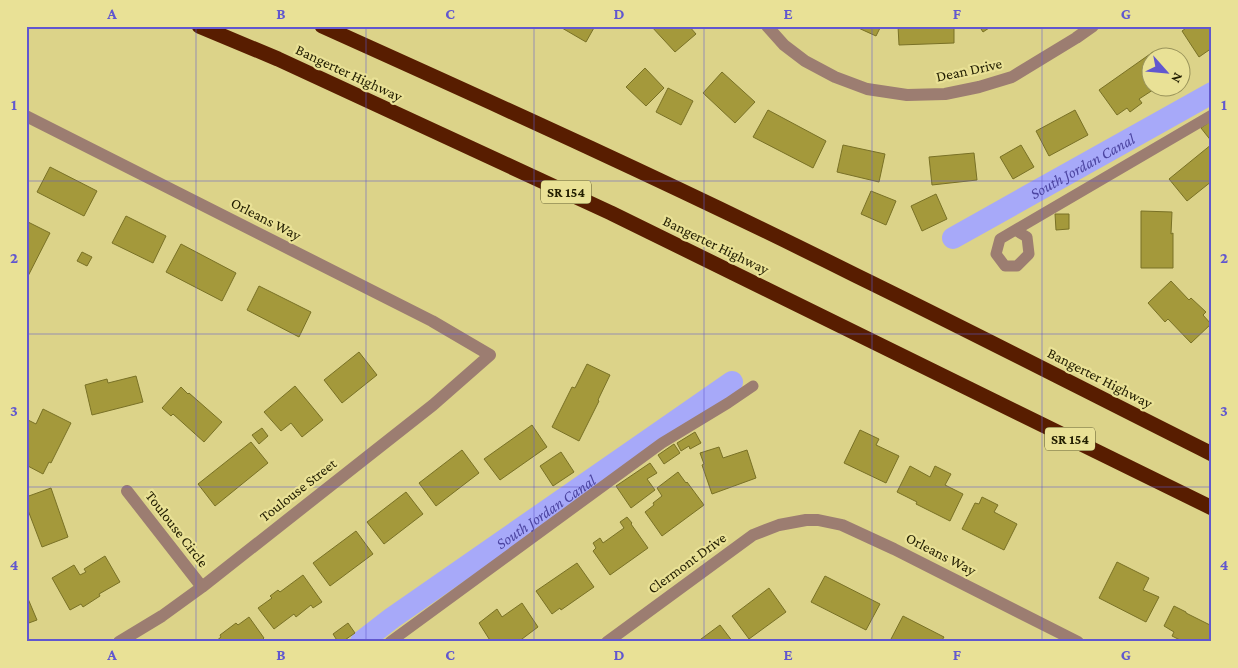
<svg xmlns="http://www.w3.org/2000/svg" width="1238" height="668" viewBox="0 0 1238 668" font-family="'Crimson Pro',serif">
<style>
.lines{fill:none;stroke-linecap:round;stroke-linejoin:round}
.canal{stroke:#a7a9f9;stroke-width:22}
.building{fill:#a4993b;stroke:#797126}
.service{stroke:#9c7d71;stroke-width:11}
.minor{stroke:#9c7d71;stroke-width:12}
.motorway{stroke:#581d00;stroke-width:15}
.grid{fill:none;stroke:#6157cf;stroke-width:1;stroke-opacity:0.55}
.labels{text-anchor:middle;stroke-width:4.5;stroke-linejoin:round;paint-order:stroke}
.shield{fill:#e9e196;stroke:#5d582d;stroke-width:1}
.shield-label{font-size:14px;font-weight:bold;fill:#211d00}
.street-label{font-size:15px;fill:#211d00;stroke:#e9e196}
.water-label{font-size:16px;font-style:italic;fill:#4c45a1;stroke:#e9e196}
.neatline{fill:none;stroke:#6157cf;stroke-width:2}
.grid-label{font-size:16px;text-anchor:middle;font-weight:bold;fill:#6157cf}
</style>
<rect width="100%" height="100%" fill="#dcd389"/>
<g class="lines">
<!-- canal -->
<g class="canal">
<path id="s1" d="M953,238L1212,93"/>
<path id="s2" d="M361,642L392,618L732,382"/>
</g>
</g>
<!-- building -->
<path class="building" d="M563,26H595L586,42L562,28Z
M651,26H689L696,34L675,52Z
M854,26H881L876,36Z
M898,26H954V43L899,45Z
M979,26H992L983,32Z
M1189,26H1212V48L1199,57L1182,31Z
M1153,52L1157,58H1150V88H1156L1139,99L1142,103L1130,112L1127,108L1117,115L1099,90Z
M645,68L664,88L646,106L626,87Z
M722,72L755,102L735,123L703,93Z
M668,88L693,101L681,125L656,112Z
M768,110L826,141L813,168L753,137Z
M1075,110L1088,135L1049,156L1036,131Z
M1212,120V142L1201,128Z
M1212,144V181L1187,201L1169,179Z
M843,145L885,154L879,182L837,172Z
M1021,145L1034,167L1013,179L1000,157Z
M974,153L977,180L932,185L929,157Z
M50,167L97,191L84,216L37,192Z
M871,191L896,201L886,225L861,214Z
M936,194L947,219L922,231L911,206Z
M1141,211L1172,212L1171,234L1173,233V268H1141Z
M1055,214H1069V229L1056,230Z
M126,216L166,236L153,263L112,243Z
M26,221L50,233L26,280Z
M181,244L236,273L222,301L166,272Z
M82,252L92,257L87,266L77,261Z
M1171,281L1189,300L1191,298L1206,312L1203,315L1211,324L1191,343L1168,319L1165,322L1148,303Z
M259,286L311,312L299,337L247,310Z
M359,352L377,375L342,403L324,380Z
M587,364L610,375L598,400L599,401L579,441L552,427L572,387L575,388Z
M136,376L143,402L92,415L85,385L107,379L108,383Z
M295,386L323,420L302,437L291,423L281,431L264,412Z
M181,387L188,394L189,393L222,422L204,442L173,414L171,416L162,408Z
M43,409L71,423L51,463L49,462L43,474L26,465V424L28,420L36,424Z
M532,425L547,447L500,480L484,459Z
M262,428L268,436L259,444L252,435Z
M860,430L879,439L876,445L899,456L886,483L844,463Z
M695,432L701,443L690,449L689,446L681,451L677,443Z
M251,442L268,463L215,506L198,484Z
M674,444L680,453L664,464L658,455Z
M719,447L723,458L747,450L756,478L712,494L702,465L704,464L700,453Z
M462,450L479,473L436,506L419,483Z
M561,452L574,472L553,486L540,466Z
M650,463L657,473L647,479L655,490L631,508L616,486Z
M910,466L930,477L935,466L951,474L945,485L963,494L950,521L916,504L917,502L897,492Z
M678,472L686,483L687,482L704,505L662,536L645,512L654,505L653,503L662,496L657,488Z
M51,488L68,537L42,547L26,505V497Z
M406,492L423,514L384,544L367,522Z
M982,497L998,505L994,512L1017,524L1004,550L962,529L975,503L979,504Z
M627,517L632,523L631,524L648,548L610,575L593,551L596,548L593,543L600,538L603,543L624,528L620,522Z
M356,531L373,554L330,586L313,563Z
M105,556L120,582L99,594L100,596L83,607L81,604L70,610L52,578L74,565L80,575L86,572L84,569Z
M1117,562L1149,578L1143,590L1159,597L1146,622L1099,598Z
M577,563L594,587L561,610L560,608L552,614L536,591Z
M303,575L322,602L313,608L311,605L296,617L294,614L274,629L258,608L272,598L270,596L278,590L280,592Z
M825,576L880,604L866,630L811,602Z
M769,588L786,612L749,639L732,616Z
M26,594L37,620L26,624Z
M522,603L538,627L518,642H491L479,623L497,609L502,617Z
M1174,606L1186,612V613L1212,626V642H1184L1172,636L1174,632L1164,626Z
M903,616L944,637L941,642L890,641Z
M249,617L264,638L260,642H215L221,637L220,635L236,623L238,625Z
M348,623L355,633L342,642H338L333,634Z
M720,625L733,642H697Z"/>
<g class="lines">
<!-- service -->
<path class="service" d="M1015,230L1027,237L1029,254L1017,266H1005L996,254L1000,239L1212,115
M390,642L662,443L728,403L753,386"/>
<!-- minor -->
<path class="minor" d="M767,26L784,45L805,61L835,77L867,89L907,95L945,94L979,87L1012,77L1076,38L1093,26
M26,116L432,321L490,355L433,405L202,587L162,616L119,642
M127,491L202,587
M607,642L753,535L779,525L806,520H818L842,525L894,549L1078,642"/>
<!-- motorway -->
<path class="motorway" d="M199,26L278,59L611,213L1212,508
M322,26C502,107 681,188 857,276C976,334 1094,395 1212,454"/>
</g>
<!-- grid -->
<path class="grid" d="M196,26V642M366,26V642M534,26V642M704,26V642M872,26V642M1042,26V642M26,181H1212M26,334H1212M26,487H1212"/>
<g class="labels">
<!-- shield labels -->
<g class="shield">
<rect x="541" y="180.5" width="50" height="23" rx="4"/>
<rect x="1045" y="427.5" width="50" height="23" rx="4"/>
</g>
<g class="shield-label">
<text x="566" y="197">SR 154</text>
<text x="1070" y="444">SR 154</text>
</g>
<!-- street labels -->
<g class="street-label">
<text transform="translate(969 70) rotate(-12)" y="5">Dean Drive</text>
<text transform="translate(349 73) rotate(25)" y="5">Bangerter Highway</text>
<text transform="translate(266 219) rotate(27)" y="5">Orleans Way</text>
<text transform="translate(716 245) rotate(26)" y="5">Bangerter Highway</text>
<text transform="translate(1100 378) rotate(27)" y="5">Bangerter Highway</text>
<text transform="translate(298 490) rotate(-38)" y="5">Toulouse Street</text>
<text transform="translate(177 529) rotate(52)" y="5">Toulouse Circle</text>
<text transform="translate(941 554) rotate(27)" y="5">Orleans Way</text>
<text transform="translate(687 563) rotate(-36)" y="5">Clermont Drive</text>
</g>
<!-- water labels -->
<g class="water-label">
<text dy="6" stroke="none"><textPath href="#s1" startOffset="148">South Jordan Canal</textPath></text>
<text dy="6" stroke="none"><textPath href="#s2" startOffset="226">South Jordan Canal</textPath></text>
</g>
</g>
<!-- border -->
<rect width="1238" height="668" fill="none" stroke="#e9e196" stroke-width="55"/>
<!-- north arrow -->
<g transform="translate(1166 72) rotate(117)"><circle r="24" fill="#e9e196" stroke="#99935a"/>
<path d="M0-4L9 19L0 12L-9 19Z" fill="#6157cf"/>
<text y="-8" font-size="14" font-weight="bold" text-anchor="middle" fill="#211d00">N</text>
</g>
<rect x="28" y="28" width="1182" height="612" class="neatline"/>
<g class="grid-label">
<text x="112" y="19">A</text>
<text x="281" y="19">B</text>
<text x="450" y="19">C</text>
<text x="619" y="19">D</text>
<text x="788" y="19">E</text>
<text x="957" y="19">F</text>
<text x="1126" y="19">G</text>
<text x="14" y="110">1</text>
<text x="1224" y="110">1</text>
<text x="14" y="263">2</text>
<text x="1224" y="263">2</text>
<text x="14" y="416">3</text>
<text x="1224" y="416">3</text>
<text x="14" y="570">4</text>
<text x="1224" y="570">4</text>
<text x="112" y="660">A</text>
<text x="281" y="660">B</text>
<text x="450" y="660">C</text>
<text x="619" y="660">D</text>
<text x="788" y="660">E</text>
<text x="957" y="660">F</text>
<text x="1126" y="660">G</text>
</g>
</svg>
